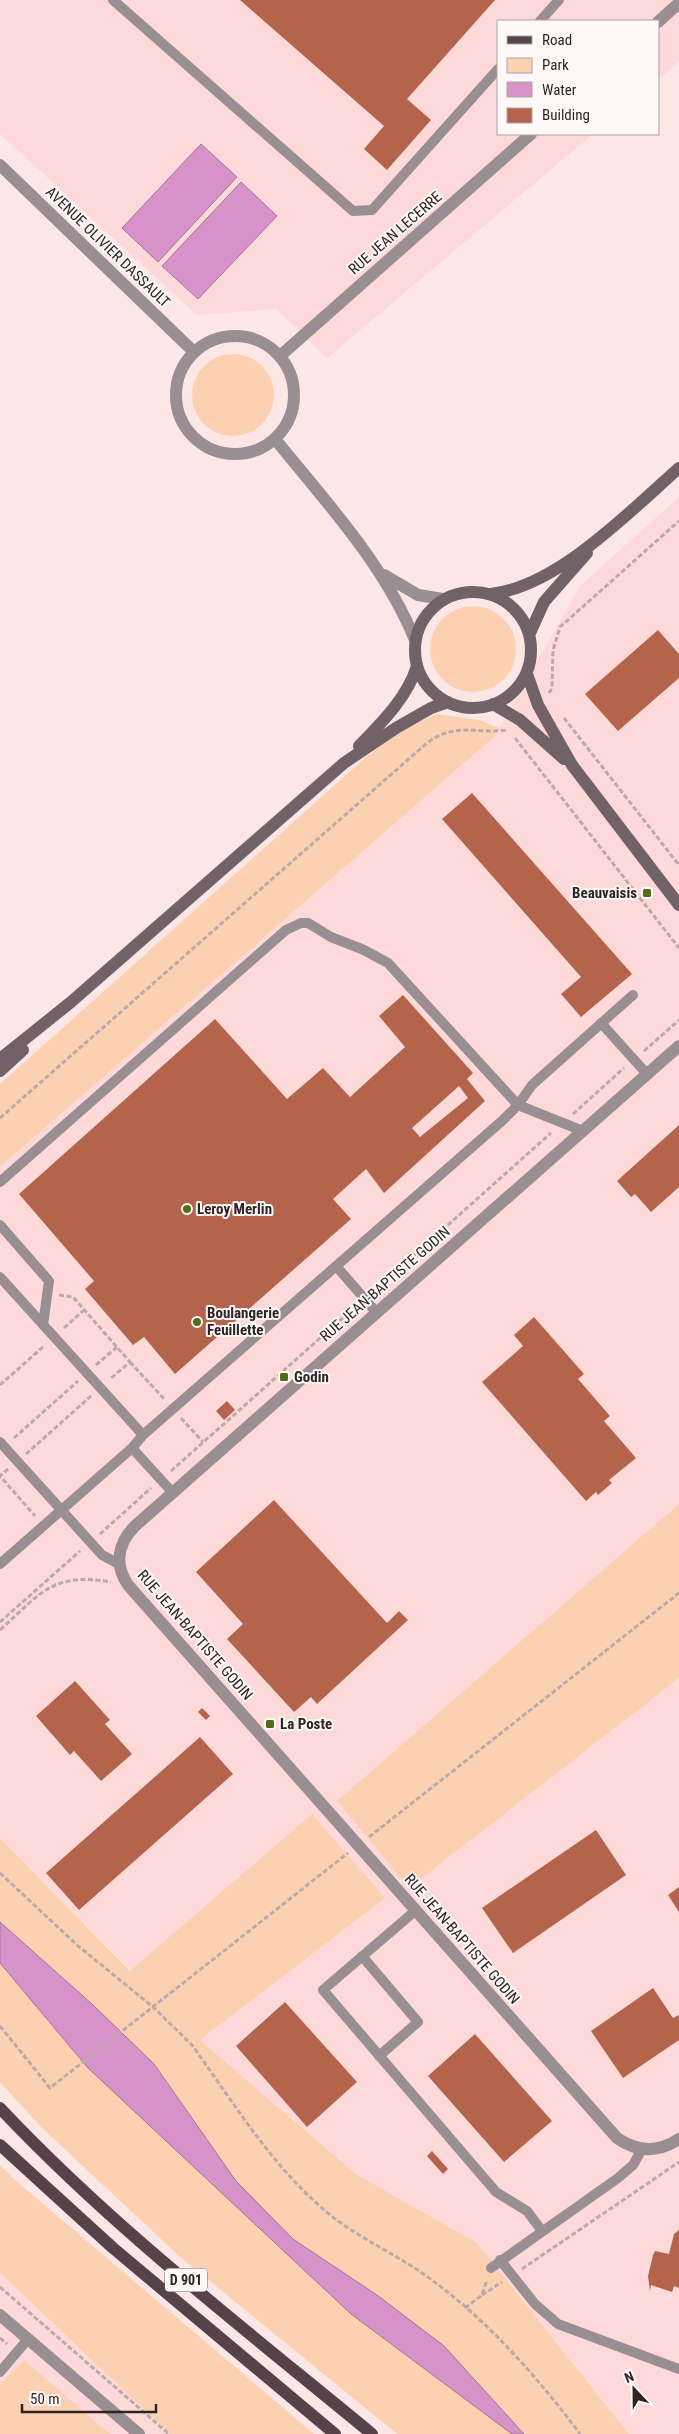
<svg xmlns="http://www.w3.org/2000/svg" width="679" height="2434" viewBox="0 0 679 2434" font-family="'Roboto Condensed',sans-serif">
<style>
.built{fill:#fdd9d9}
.green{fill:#fbd1b1}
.water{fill:#d793c9;stroke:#a47298}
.building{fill:#b3644b;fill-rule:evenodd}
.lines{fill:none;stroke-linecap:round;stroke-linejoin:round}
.path{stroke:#bca9a9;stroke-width:3;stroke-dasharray:5 2.5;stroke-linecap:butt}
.lane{stroke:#998e92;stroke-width:10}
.street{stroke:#998e92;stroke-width:12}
.secondary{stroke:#716267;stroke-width:12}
.primary{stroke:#554349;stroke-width:12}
.poi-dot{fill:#566b1a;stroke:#fef8f8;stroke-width:2}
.labels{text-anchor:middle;stroke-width:4;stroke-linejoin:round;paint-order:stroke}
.shield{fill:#fef8f8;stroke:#6c6464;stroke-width:1}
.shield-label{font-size:14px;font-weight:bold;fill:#2e2424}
.street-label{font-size:15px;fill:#2e2424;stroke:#fef8f8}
.poi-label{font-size:15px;font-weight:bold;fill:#2e2424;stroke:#fef8f8;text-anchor:start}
</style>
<rect width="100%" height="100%" fill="#fde6e6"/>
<!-- built -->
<path class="built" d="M0,0H679V62L658,80V21H498V134H593L327,358L276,309L197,315L0,134Z
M679,497V2434H629L477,2243L356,2174L200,2040L0,1838V1167L494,737L580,586Z
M0,2273L170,2434H0Z"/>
<!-- green -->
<path class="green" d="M192 395a41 41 0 1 1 82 0a41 41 0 1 1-82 0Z
M430 649a43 43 0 1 1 86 0a43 43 0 1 1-86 0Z
M437,714L479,720L499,728L494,737L0,1167V1084L365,758L401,730Z
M679,1504V1678L409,1888L337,1801Z
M312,1814L385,1898L200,2040L356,2174L477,2243L629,2434H397L179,2256L41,2127L0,2082V1838L130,1971Z
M0,2165L15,2180L314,2434H170L0,2273Z
M24,2360L110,2434H0V2385Z"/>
<!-- water -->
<path class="water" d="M201,144L237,177L158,262L122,228Z
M241,182L277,216L198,299L162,266Z
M0,1922L93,2005L154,2064L236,2181L293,2239L377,2295L444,2346L524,2434H512L351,2314L88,2068L0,1963Z"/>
<!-- building -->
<path class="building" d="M240,0H495L407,99L431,120L387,170L364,149L384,126Z
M658,630L679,654V678L618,731L585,694Z
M472,793L632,974L581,1017L561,994L581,977L442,819Z
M403,995L473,1073L467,1079L485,1101L384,1193L366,1169L333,1199L351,1219L175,1374L144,1337L133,1345L85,1289L94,1281L19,1194L215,1019L287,1099L323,1068L350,1097L405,1047L379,1016ZM459,1086L468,1098L420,1137L412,1128Z
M679,1125V1187L651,1212L635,1194L631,1197L617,1181Z
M534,1317L584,1374L578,1379L610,1416L604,1421L636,1458L609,1480L612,1483L598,1495L596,1492L586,1501L482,1382L523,1346L514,1335Z
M227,1401L235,1410L224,1420L216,1411Z
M274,1500L387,1623L399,1611L408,1620L317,1704L311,1697L294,1712L227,1639L243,1624L196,1572Z
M75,1681L110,1720L105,1724L132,1754L101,1781L74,1751L70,1755L36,1716Z
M202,1708L210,1716L206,1720L198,1712Z
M200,1737L233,1774L79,1910L46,1873Z
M596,1830L626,1875L513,1953L482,1908Z
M679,1887V1912L668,1895Z
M653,1988L673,2018L679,2015V2040L623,2078L591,2031Z
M285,2002L357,2082L307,2127L236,2046Z
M475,2034L552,2121L504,2162L428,2076Z
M432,2151L448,2169L443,2174L427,2156Z
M679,2230V2288L674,2286L672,2292L651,2285L650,2291L648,2276L653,2255L655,2251L669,2254L674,2234Z"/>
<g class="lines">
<!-- path -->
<path class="path" d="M549,693L552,688L553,650L560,627L679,521
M564,718L679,865
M515,738L679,948
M644,1051L679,1020
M573,1114L624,1068
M0,1118L427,743C455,722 476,734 507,730
M375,1290L551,1133
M59,1295L73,1297L130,1362L110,1379
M64,1328L84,1310
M130,1362L165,1400
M96,1365L117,1347
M0,1385L44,1346
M181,1418L203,1442
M14,1438L78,1381
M26,1454L91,1396
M8,1469L0,1476L35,1516
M171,1471L355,1307
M100,1534L151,1488
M0,1622L80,1551
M0,1630C41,1593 52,1572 111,1582
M369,1837L679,1593
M0,1873L77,1945L153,2007L192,2045C233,2102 270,2163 323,2209C353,2235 390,2251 422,2273C483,2315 536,2375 580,2434
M0,2026L50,2088L348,1853
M522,2269L679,2162
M0,2287L169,2434
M482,2295L502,2282
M465,2308L482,2295L487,2280
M0,2338L7,2344"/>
<!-- lane -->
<path class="lane" d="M113,0L353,211L372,210L498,69
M540,21L559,0
M601,1023L647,1074
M0,1182L286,930L301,923H308L331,937L364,950L388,963L518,1105L583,1131
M0,1225L49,1281L43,1325
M336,1266L377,1313
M0,1277L143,1435
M0,1442L102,1555L119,1564
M132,1448L173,1493
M0,1564L132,1448L143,1435L503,1120L518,1105L532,1085L633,995
M415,1911L323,1990L496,2192L527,2211L542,2231
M362,1956L418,2022L379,2056
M500,2260L535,2304L558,2324L679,2369
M491,2268L618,2178L633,2165L642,2149
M0,2372L28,2339"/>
<!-- street -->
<path class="street" d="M658,22L679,3
M0,165L194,352
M176 395a59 59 0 1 1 118 0a59 59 0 1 1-118 0Z
M280,356L531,134
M275,439C326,502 384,564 415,640
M384,575L418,595L443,599
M679,1046L135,1526C118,1543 114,1564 128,1585L617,2138C637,2152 658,2153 679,2139
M0,2315L139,2434"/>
<!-- secondary -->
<path class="secondary" d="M415 650a58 58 0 1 1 116 0a58 58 0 1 1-116 0Z
M491,594C558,586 629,512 679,468
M530,633L544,602L587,553
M527,674L538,705L572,765L679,905
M493,704L520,720L564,759
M359,746C382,722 407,698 417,666
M0,1059L71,1002L344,763L396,728L431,708L448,702
M0,1071L23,1050"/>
<!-- primary -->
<path class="primary" d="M0,2108C113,2228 245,2329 372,2434
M0,2145L113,2248L335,2434"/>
</g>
<!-- markers -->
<g class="poi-dot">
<rect x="642" y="888" width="10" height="10" rx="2.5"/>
<circle cx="187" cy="1209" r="5"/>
<circle cx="197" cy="1322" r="5"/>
<rect x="279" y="1372" width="10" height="10" rx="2.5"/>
<rect x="265" y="1719" width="10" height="10" rx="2.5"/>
</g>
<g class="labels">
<!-- shield labels -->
<rect class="shield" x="165" y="2268.5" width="42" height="23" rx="4"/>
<g class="shield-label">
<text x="186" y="2285">D 901</text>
</g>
<!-- street labels -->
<g class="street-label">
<text transform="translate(395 233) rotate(-41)" y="5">RUE JEAN LECERRE</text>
<text transform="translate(108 247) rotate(44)" y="5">AVENUE OLIVIER DASSAULT</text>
<text transform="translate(385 1284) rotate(-41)" y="5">RUE JEAN-BAPTISTE GODIN</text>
<text transform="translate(195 1635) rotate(49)" y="5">RUE JEAN-BAPTISTE GODIN</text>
<text transform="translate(462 1939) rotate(49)" y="5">RUE JEAN-BAPTISTE GODIN</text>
</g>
<!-- poi labels -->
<g class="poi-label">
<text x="637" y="898" text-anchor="end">Beauvaisis</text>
<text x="197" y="1214">Leroy Merlin</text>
<text x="207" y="1318">Boulangerie<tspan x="207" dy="17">Feuillette</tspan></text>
<text x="294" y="1382">Godin</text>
<text x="280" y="1729">La Poste</text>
</g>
</g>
<!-- legend -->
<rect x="497" y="20" width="162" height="115" fill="#fef8f8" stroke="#aba3a3"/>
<rect x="507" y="36" width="25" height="8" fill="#554349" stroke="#aba3a3"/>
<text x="542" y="45" font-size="15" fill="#2e2424">Road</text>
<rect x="507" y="58" width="25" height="15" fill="#fbd1b1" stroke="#aba3a3"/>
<text x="542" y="70" font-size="15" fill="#2e2424">Park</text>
<rect x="507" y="82" width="25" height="15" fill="#d793c9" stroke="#aba3a3"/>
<text x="542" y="95" font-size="15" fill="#2e2424">Water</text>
<rect x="507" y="108" width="25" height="15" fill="#b3644b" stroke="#aba3a3"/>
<text x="542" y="120" font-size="15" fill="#2e2424">Building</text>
<!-- north arrow -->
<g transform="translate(634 2389) rotate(338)" stroke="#fef8f8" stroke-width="4" paint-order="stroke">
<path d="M0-4L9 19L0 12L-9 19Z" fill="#2e2424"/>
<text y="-8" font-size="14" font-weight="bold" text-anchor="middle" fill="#2e2424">N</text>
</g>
<!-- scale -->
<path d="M22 2404v8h134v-8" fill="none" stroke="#2e2424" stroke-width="2.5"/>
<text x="30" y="2404" font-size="15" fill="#2e2424" stroke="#fef8f8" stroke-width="4" paint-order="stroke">50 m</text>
</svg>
